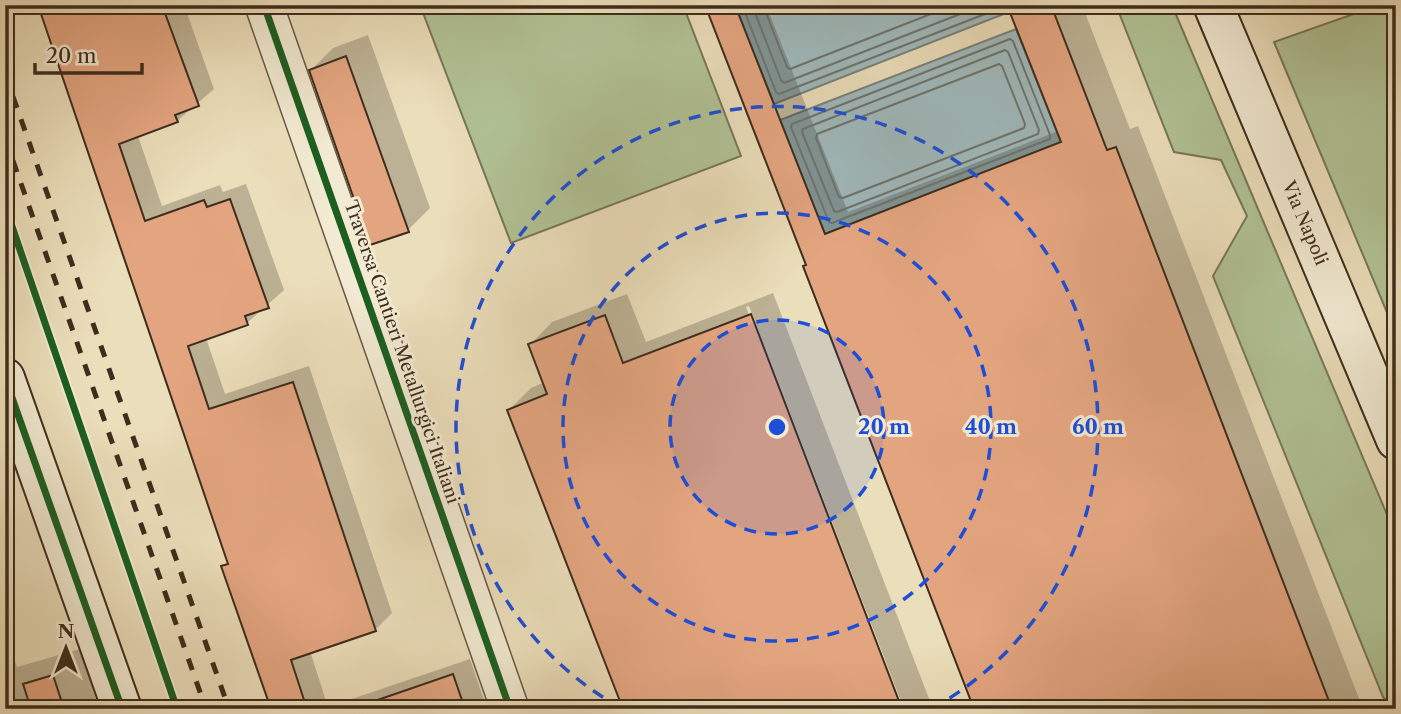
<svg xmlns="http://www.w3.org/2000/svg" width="1401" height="714" viewBox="0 0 1401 714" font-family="'Libre Caslon Text',serif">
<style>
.green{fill:#b1c295;stroke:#777859;stroke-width:2}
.water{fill:#9fb9bc;stroke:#78817c;stroke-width:2}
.shadow{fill:#0003}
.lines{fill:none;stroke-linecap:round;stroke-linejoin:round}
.shore{stroke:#6e736c;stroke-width:2}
.building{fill:#e3a580;stroke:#3d2d1d;stroke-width:2}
.street-casing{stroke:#685944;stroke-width:40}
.secondary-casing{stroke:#3d2d1d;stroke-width:42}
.street{stroke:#f2ead2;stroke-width:37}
.secondary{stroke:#f2ead2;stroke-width:38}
.rail{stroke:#3d2d1d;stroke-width:5;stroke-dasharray:12 12;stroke-linecap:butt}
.cycleway-casing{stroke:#f2ead2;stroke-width:11}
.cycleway{stroke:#1b5e20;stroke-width:7}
.ring{fill:none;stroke:#1d4ed8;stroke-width:3.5;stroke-dasharray:12 9}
.labels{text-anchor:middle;stroke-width:6;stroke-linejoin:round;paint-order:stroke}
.street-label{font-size:18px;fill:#3d2d1d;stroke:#f2ead2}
.centre{fill:#1d4ed8;stroke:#f2ead2;stroke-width:3.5}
.ring-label{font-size:21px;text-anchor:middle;font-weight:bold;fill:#1d4ed8;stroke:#f2ead2;stroke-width:6;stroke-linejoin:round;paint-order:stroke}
</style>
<rect width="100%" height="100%" fill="#ebdeba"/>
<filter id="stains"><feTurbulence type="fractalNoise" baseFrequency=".00286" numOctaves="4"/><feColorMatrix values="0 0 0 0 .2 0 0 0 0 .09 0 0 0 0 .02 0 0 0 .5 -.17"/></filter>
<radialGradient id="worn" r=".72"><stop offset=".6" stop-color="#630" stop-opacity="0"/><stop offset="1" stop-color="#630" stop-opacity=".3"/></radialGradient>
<!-- green -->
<path class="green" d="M420,5H683L741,156L511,243Z
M1116,5H1172L1396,536V709H1393L1383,697L1213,276L1247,216L1221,160L1174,152Z
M1379,5H1396V334L1274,42Z"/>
<!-- water -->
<path class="water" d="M735,5H1006L1009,12L774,104Z
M1016,29L1061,142L825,234L780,120Z"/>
<!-- shadow -->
<path class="shadow" d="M38,5H184L214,89L177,121L138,136L162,206L220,185L223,192L246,184L284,290L247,323L206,338L225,394L309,366L392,613L375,630L310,651L328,707L470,659L487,709H273L223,567L229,561Z
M707,5H766L848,212L1058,131L1009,5H1082L1130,129L1138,126L1363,709H976L808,264Z
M368,35L430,208L408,230L311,70L333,48Z
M773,293L933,709H904L749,306L746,307L900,709L509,410L531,388L545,382L530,345L552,322L627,294L646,342Z
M5,635L17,667L80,649L99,709H5Z"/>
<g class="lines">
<!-- shore -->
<path class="shore" d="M742,5L776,92L779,94L998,9L1000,5
M752,5L781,80L784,83L983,5
M763,5L787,67L790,69L954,5
M1010,39L1013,41L1050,135V139L832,223L829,222L791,127L792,124Z
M1005,50L1008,52L1039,130L1038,134L837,212L834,211L802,132L803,129Z
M999,64L1002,66L1025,124L1024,128L843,198L839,197L816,138L817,134Z"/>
</g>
<!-- building -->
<path class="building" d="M38,5H162L199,106L175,115L178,122L119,144L145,221L204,200L207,207L230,199L269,308L245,316L248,325L188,346L209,409L293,382L376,631L291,660L307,709H271L221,566L228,564Z
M705,5H735L825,234L1061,142L1007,5H1051L1107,150L1116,147L1332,709H974L803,266L806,265Z
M346,56L409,232L370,245L309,70Z
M751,314L902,709H623L507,410L547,394L528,344L605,315L623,363Z
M453,674L465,709H367L366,704Z
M53,675L64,709H31L23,684Z"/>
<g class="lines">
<!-- street casing -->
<g class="street-casing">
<path id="street" d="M264,5L510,709"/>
</g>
<!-- secondary casing -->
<g class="secondary-casing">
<path id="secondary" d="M1213,5L1396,440
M5,378L122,709"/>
</g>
<!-- street -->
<use href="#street" class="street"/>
<!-- secondary -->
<use href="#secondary" class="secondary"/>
<!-- rail -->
<path class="rail" d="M5,74L229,709
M5,138L206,709"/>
<!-- cycleway casing -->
<g class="cycleway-casing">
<path id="cycleway" d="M264,5L510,709
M5,206L177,709
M5,378L122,709"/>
</g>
<!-- cycleway -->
<use href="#cycleway" class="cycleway"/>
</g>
<!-- distance rings -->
<circle cx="777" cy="427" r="107" fill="#1d4ed8" fill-opacity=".12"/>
<g class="ring">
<circle cx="777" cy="427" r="107"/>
<circle cx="777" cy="427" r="214"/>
<path d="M621 708A321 321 0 1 1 933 708"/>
</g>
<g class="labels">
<!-- street labels -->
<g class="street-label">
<text transform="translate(1305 223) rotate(67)" y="6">Via Napoli</text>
<text transform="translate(402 352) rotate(71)" y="6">Traversa Cantieri Metallurgici Italiani</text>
</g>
</g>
<circle cx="777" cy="427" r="10" class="centre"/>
<g class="ring-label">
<text x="884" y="434">20 m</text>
<text x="991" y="434">40 m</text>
<text x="1098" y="434">60 m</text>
</g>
<!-- margin -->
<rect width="1401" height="714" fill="none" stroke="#ebdeba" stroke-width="28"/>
<rect x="7" y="7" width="1387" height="700" fill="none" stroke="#3d2d1d" stroke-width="3.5"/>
<rect x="14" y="14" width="1373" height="686" fill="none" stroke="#3d2d1d" stroke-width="2"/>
<!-- north arrow -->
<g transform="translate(66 648)" stroke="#f2ead2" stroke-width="5" paint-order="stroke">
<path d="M0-5L12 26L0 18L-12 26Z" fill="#3d2d1d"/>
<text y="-10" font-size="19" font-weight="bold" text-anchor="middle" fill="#3d2d1d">N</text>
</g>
<!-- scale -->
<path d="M35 63v10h107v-10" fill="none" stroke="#3d2d1d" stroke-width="3.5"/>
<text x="46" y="63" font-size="21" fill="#3d2d1d" stroke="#f2ead2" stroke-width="5" paint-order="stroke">20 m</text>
<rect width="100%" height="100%" filter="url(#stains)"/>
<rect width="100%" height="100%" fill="url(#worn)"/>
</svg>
